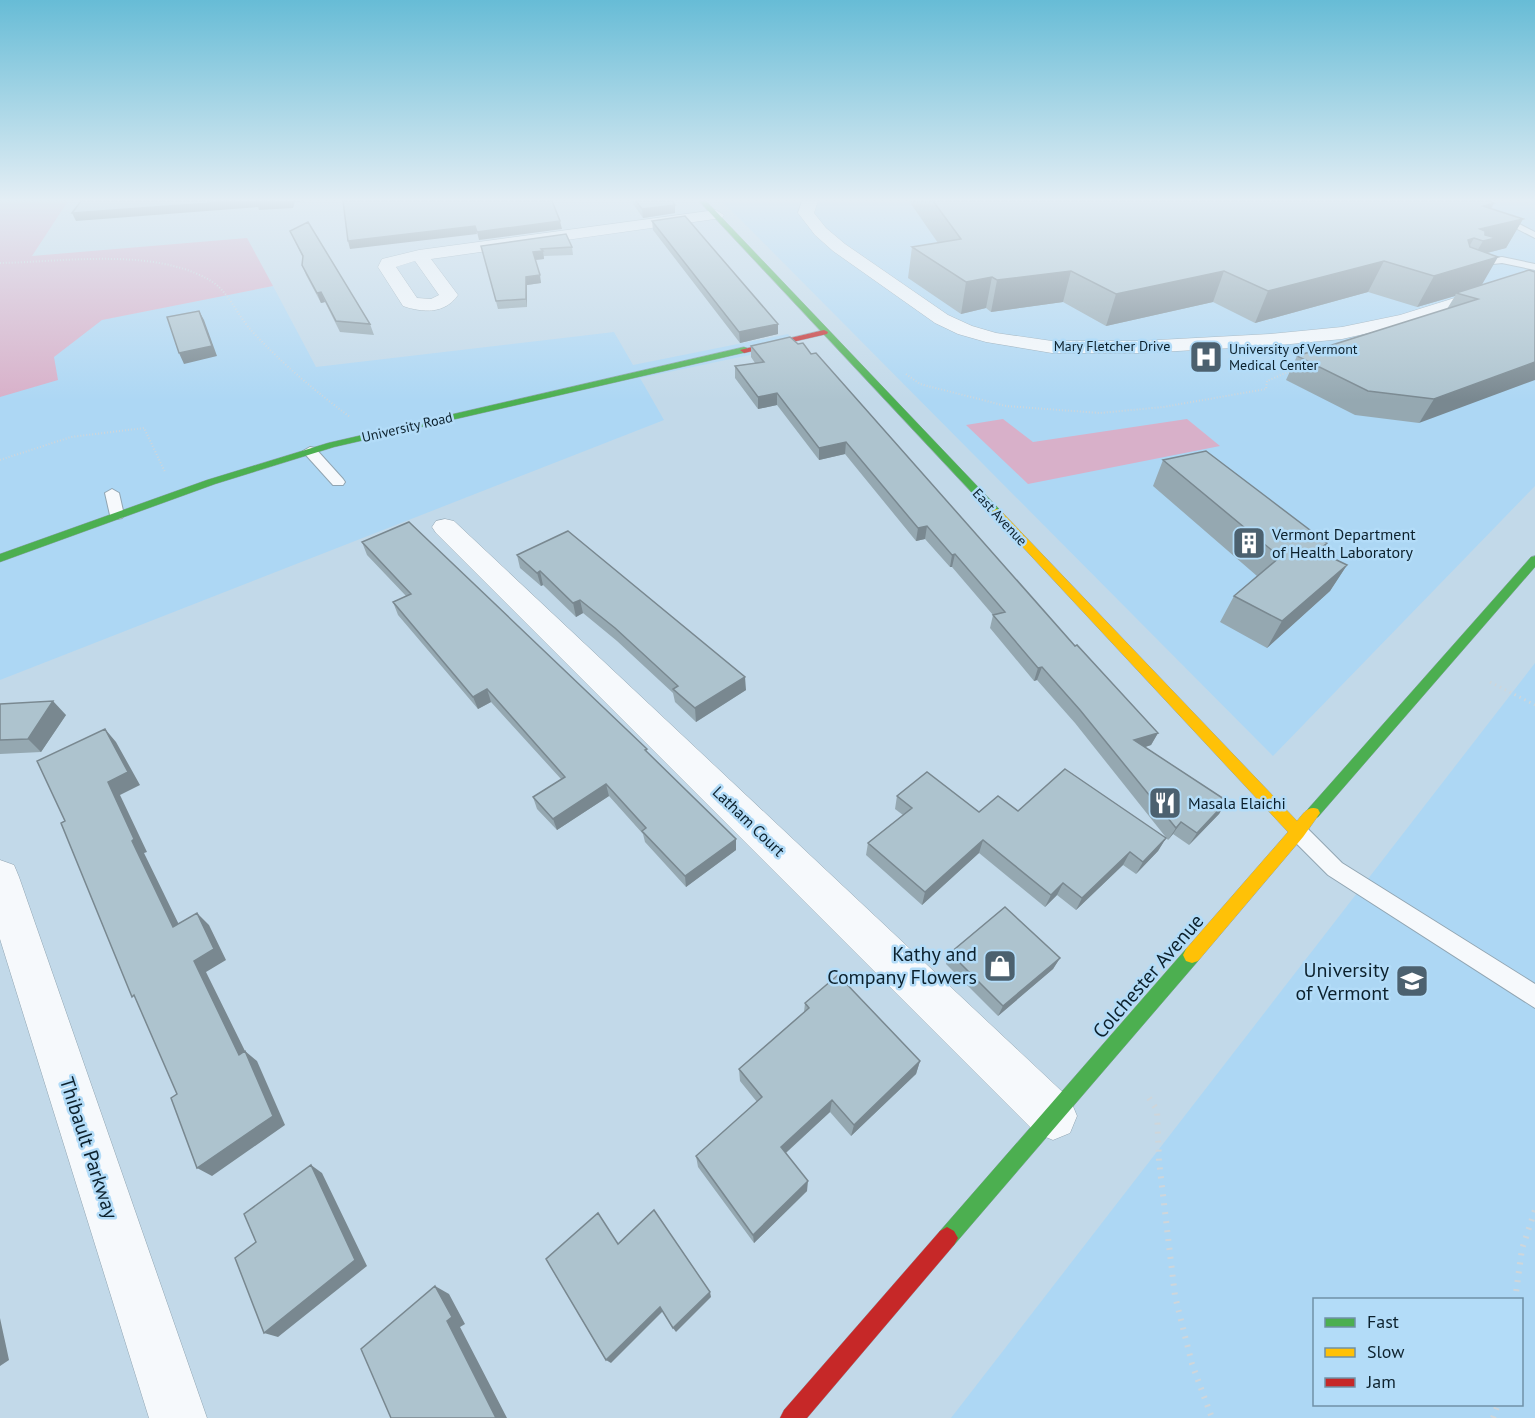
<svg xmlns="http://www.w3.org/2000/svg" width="1535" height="1418" viewBox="0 0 1535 1418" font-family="'PT Sans',sans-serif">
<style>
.built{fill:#add7f4;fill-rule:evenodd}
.green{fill:#d8b0c9}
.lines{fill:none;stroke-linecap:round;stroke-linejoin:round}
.lane-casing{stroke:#91a5b2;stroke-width:2}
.street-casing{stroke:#91a5b2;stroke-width:1}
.fast-casing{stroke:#91a5b2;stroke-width:1}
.slow-casing{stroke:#91a5b2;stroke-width:1}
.jam-casing{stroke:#91a5b2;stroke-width:1}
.path-far2{stroke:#ced6db;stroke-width:2;stroke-dasharray:1 2;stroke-linecap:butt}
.path-far1{stroke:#ced6db;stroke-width:3;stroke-dasharray:1.5 4;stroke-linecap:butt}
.path{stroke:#ced6db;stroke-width:6;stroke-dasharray:2 7;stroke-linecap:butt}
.lane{fill:#f6f9fc;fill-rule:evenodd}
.street{fill:#f6f9fc;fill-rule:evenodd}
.fast{fill:#4caf50;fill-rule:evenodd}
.slow{fill:#ffc107;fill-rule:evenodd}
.jam{fill:#c62828;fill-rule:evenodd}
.wall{fill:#95a8b1}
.shaded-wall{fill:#798890}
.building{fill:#adc3ce;stroke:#798890;stroke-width:1.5}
.labels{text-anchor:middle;stroke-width:5;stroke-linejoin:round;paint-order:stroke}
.far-street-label{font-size:14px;fill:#0c212d;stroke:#b3dcf8}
.far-poi-label{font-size:14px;fill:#0c212d;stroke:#b3dcf8;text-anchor:start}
.poi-label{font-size:16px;fill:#0c212d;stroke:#b3dcf8;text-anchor:start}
.street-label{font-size:16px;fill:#0c212d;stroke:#b3dcf8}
.near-poi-label{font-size:20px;fill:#0c212d;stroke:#b3dcf8;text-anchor:end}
.near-street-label{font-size:20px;fill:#0c212d;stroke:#b3dcf8}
</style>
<rect width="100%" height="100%" fill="#c2d9e9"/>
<!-- built -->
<path class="built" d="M722,201H1535V486L1273,756Z
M273,286L316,367L614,332L633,365L788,334L797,345L640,378L664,420L0,680V340Z
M1535,663V1418H951ZM1314,1300H1522V1404H1314Z"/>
<!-- green -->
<path class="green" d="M0,201H68L32,256L247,238L273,286L102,320L54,357L58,380L0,397Z
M1003,419L1033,442L1187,419L1220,446L1028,484L966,425Z"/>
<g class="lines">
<!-- lane casing -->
<g class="lane-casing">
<path id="lane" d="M1463,201H1474L1535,232V238Z
M1502,257L1535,264V270L1502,263L1474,266L1469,263L1474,260Z
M310,447L315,448L343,479L345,482L343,485H333L305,454L303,451Z
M112,489L119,493L124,515L122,518L117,519L110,515L105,493Z
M1298,823L1305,826L1342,863L1535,984V1008L1328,875L1291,838L1288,832L1291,826Z"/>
</g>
<!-- street casing -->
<g class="street-casing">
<path id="street" d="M802,201H818L814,213L826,228L845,244L948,315L972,326L996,333L1052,341H1140L1270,334L1342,327L1400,315L1535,273V283L1413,323L1342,339L1270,346L1140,353H1052L986,342L958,334L935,323L833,251L815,235L798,213Z
M716,210L724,215L722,218L431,259L458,295C445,314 423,313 403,306L378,267L382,259L419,250ZM415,261L439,295L431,299L417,298L396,267Z
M445,519L454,521L1070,1099L1077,1116L1070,1133L1053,1140L1036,1133L436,533L432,527L436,521Z
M0,860L14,865L19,877L207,1418H149L0,939Z"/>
</g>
<!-- fast casing -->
<g class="fast-casing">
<path id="fast" d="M699,201H706L1000,510V514H992Z
M744,347L747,348V352L334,447L215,484L0,562V554L207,480L328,443Z
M1535,556V567L1318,817L1313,819L1308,817L1306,813L1308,809L1531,557Z
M1192,947L1198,949L1201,955L1198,961L954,1245L947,1249L940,1245L936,1238L940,1231L1186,949Z"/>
</g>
<!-- slow casing -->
<g class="slow-casing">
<path id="slow" d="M996,509L1000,510L1297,821C1303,814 1308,805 1318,809L1320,813L1303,837L1198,961L1192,963L1186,961L1183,955L1186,949L1288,832L992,514L991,512Z"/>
</g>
<!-- jam casing -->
<g class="jam-casing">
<path id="jam" d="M824,330L828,332L827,334L744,353L740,350Z
M947,1227L954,1231L958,1238L954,1245L807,1418H780L784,1410L940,1231Z"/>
</g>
<!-- path-far2 -->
<path class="path-far2" d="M1520,201L1535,207
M0,263C63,262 155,247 211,281C229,292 237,315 251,330C280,362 315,391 350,417
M906,374L920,384L1006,406L1100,413L1163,407L1266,389L1267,381L1295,369
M0,460L71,437L144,428L165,472"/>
<!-- path-far1 -->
<path class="path-far1" d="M1490,682L1535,705"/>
<!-- path -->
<path class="path" d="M1149,1098L1157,1110L1159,1161L1175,1296L1192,1364L1212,1418
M1515,1300L1522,1249L1535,1210
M1493,1418L1498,1404"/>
<!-- lane -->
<use href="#lane" class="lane"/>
<!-- street -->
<use href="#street" class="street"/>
<!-- fast -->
<use href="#fast" class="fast"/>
<!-- slow -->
<use href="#slow" class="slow"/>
<!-- jam -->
<use href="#jam" class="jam"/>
</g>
<!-- wall -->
<path class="wall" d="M631,201H672L675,205V213L643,218Z
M909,201H1489L1494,203L1491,209L1523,219L1506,248L1487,253L1481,285L1529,270L1419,423L1355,415L1286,380L1297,356L1447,309L1455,296L1417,307L1368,292L1255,323L1213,302L1106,326L1063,302L991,312L986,308L961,314L908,278L912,247L938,243Z
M652,221L778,324V334L740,343L653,230Z
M290,231L370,324L374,335L340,332L325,302L321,303L306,275L302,265L303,258Z
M481,246L572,247L573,255L544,256V259L535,260L541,283L527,285V307L498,309Z
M798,344L811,354L1075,646L1158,733L1151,745L1145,747L1227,801L1219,814L1189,845L1173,834L1168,840L1075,723L1037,680L1034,681L990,628L993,615L952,567H950L925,539L916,541L845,454L819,460L777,405L758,409L735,378V366L755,363L751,357V346Z
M1163,460L1322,552L1347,565L1330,591L1267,648L1220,622L1234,596L1257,576L1153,486Z
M362,542L647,749V752L736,839V850L686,887L645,842L643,834L609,796L557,830L537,809L533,797L561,779L491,702L478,709L398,615L393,602L406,596L367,555Z
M517,555L746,690L696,722L675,702L673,693L617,641L583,613L576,617L543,585L541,586L520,568Z
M0,704L66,715L41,752L0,754Z
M897,796L979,812L1018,811L1166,838L1158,851L1136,874L1123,865L1076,910L1057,895L1045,907L979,853L922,905L866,855L868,843L903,815L895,809Z
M950,953L1060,958L1053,969L998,1016L946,964Z
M805,1003L920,1061L916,1074L851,1136L830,1112L786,1153L807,1191L754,1243L698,1167L696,1156L757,1102L740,1081L739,1069L804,1012Z"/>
<!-- shaded-wall -->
<path class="shaded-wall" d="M236,201H307L295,202L293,208L259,210L258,207L76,221L72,213Z
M1494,203L1478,232L1484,206Z
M675,205V213L643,218L642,209Z
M1523,219L1506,248L1487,253L1498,257L1480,288L1456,293L1455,296L1417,307L1434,276L1468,266L1483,241L1480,229Z
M560,221L562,229L479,240L477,232Z
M475,226L477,234L350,249L348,241Z
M1474,238L1457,268L1468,240Z
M543,251L544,259L534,260L533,252Z
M1384,261L1368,292L1255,323L1268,291Z
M1071,271L1063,302L991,312L997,280Z
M1224,271L1213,302L1106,326L1116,294Z
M540,275L541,283L527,285V307L526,299V277Z
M992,277L986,308L961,314L966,282Z
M321,292L325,302L321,303L317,293Z
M199,311L204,320L217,356L184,364L179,353Z
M778,324V334L740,343L739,332Z
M1535,362V380L1419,423L1434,399Z
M777,393V405L758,409V397Z
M846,442L845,454L819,460V448Z
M927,526L925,539L916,541L918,528Z
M1327,543L1311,569L1318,551Z
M955,554L952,567H950L952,555Z
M1347,565L1330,591L1267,648L1282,621Z
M540,571L543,585L541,586L537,573Z
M580,600L583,613L576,617L573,603Z
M1042,667L1037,680L1034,681L1038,668Z
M745,677L746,690L696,722L695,708Z
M487,689L491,702L478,709L473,697Z
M53,701L66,715L41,752L28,739Z
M105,729L116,742L140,785L120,795L147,852L144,853L186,939L173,927L132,841L108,782Z
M1158,733L1151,745L1128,753L1134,740Z
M606,784L609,796L557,830L553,819Z
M1227,801L1219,814L1189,845L1197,833Z
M1181,822L1173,834L1168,840L1176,828Z
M1166,838L1158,851L1136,874L1143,862Z
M736,839V850L686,887L685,876Z
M983,840L979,853L922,905L925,892Z
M1130,852L1123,865L1076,910L1082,898Z
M1063,883L1057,895L1045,907L1051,895Z
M197,913L209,925L226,960L206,972L245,1051L257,1061L285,1125L212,1176L197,1168L194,961Z
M1060,958L1053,969L998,1016L1003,1006Z
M920,1061L916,1074L851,1136L854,1125Z
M832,1100L830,1112L780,1158L781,1147Z
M311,1165L322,1173L367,1266L278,1337L264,1333Z
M808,1181L807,1191L754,1243L753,1235Z
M435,1286L449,1294L465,1324L460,1327L507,1418H496L447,1321Z
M710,1292L711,1297L676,1332L673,1328Z
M660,1307L663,1311L611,1363L606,1360Z
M0,1318L9,1360L0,1366Z"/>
<!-- building -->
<path class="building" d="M81,201H236L72,213Z
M256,201H276L256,203Z
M343,201H552L560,221L477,232L475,226L348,241Z
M636,201H672L675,205L642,209Z
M933,201H1489L1494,203L1483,206L1523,219L1480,229L1485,231V235L1496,238L1483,241L1474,238L1468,240L1470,247L1498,257L1434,276L1384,261L1268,291L1224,271L1116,294L1071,271L997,280L992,277L966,282L912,247L961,239Z
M685,216L778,324L739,332L652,221Z
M308,222L370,324L336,321L321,292L317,293L302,265L303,256L290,231Z
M566,234L572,247L541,249L543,251L533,252L540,275L526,277V299L496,301L481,246Z
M1529,270L1535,272V362L1434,399L1368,391L1297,356L1478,299L1456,293Z
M199,311L212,346L179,353L167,317Z
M790,337L798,344L803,343L811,354L816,353L1075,646L1077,645L1158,733L1134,740L1227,801L1197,833L1181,822L1176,828L1080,710L1042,667L1038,668L993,615L1005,612L955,554L952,555L927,526L918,528L846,442L819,448L777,393L758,397L735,366L764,362L751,346Z
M1206,451L1327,543L1318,551L1347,565L1282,621L1234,596L1280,557L1163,460Z
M409,522L647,749L645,750L736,839L685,876L642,831L646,828L606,784L553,819L533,797L565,777L487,689L473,697L393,602L411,594L362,542Z
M568,531L745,677L695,708L673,689L678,686L615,628L580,600L573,603L540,571L537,573L517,555Z
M53,701L28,739L0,740V704Z
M105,729L128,772L108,782L134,839L132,841L173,927L197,913L214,949L194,961L239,1055L245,1051L273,1116L197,1168L171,1098L177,1094L134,995L132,997L61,823L65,821L37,761Z
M1065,769L1166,838L1143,862L1130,852L1082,898L1063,883L1051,895L983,840L925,892L868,843L912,808L897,796L927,772L979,812L998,796L1018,811Z
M1005,907L1060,958L1003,1006L950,953Z
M838,975L920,1061L854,1125L832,1100L781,1147L808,1181L753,1235L696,1156L762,1097L739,1069L809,1008L805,1003Z
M311,1165L355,1260L264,1333L235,1258L256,1242L244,1214Z
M654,1210L710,1292L673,1328L660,1307L606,1360L546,1259L598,1213L618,1244Z
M435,1286L452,1317L447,1321L496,1418H391L361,1349Z"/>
<!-- sky -->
<linearGradient id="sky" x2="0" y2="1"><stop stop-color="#67bcd6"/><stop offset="0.5" stop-color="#e4eef5"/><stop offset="1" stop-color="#e4eef5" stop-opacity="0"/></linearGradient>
<rect width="1535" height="400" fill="url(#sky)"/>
<!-- icons -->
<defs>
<g id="hospital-square" transform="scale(1.725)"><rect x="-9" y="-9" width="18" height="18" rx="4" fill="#4c616f" stroke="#b3dcf8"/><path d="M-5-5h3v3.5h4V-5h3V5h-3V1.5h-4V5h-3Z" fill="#fff"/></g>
<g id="building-square" transform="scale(1.725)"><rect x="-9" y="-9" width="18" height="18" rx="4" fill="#4c616f" stroke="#b3dcf8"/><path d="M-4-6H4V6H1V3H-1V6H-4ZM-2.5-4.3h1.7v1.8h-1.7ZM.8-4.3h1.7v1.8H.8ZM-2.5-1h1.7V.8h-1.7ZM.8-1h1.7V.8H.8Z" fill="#fff"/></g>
<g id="restaurant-square" transform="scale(1.725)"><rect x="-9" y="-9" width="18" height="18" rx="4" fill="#4c616f" stroke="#b3dcf8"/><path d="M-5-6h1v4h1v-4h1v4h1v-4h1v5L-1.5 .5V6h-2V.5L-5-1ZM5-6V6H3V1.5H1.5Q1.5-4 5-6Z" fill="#fff"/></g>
<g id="shop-square" transform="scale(1.725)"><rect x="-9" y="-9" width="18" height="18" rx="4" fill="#4c616f" stroke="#b3dcf8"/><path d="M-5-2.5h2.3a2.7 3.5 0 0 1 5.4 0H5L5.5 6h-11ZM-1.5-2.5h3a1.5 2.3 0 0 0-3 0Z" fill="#fff"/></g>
<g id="university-square" transform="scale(1.725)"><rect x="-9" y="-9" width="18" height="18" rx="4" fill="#4c616f" stroke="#b3dcf8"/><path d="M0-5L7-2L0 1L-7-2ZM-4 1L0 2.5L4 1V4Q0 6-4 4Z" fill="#fff"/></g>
</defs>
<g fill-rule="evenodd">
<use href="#hospital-square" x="1206" y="357"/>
<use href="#building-square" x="1249" y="543"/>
<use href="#restaurant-square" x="1165" y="803"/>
<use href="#shop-square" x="1000" y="966"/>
<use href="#university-square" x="1412" y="981"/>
</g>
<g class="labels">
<!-- far-street labels -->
<g class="far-street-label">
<text x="1112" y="351">Mary Fletcher Drive</text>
<text transform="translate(407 427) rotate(-13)" y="5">University Road</text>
<text transform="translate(1000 517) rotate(47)" y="5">East Avenue</text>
</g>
<!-- far-poi labels -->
<g class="far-poi-label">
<text x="1229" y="354">University of Vermont<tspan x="1229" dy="16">Medical Center</tspan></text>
</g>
<!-- poi labels -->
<g class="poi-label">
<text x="1272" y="540">Vermont Department<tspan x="1272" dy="18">of Health Laboratory</tspan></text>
<text x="1188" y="809">Masala Elaichi</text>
</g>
<!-- street labels -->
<g class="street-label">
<text transform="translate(749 821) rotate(44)" y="6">Latham Court</text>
</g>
<!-- near-poi labels -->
<g class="near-poi-label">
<text x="977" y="961">Kathy and<tspan x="977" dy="23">Company Flowers</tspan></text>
<text x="1389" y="977">University<tspan x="1389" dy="23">of Vermont</tspan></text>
</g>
<!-- near-street labels -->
<g class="near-street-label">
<text transform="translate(1148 976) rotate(-49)" y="7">Colchester Avenue</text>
<text transform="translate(89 1148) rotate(72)" y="7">Thibault Parkway</text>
</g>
</g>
<!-- legend -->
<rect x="1313" y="1298" width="210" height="108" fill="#b3dcf8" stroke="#7091a7" stroke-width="1.5"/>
<rect x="1325" y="1318" width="30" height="9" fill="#4caf50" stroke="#7091a7" stroke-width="1.5"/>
<text x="1367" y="1328" font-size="18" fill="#0c212d">Fast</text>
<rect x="1325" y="1348" width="30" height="9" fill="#ffc107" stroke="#7091a7" stroke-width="1.5"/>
<text x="1367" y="1358" font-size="18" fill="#0c212d">Slow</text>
<rect x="1325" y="1378" width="30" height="9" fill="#c62828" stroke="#7091a7" stroke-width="1.5"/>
<text x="1367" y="1388" font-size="18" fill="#0c212d">Jam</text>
</svg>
